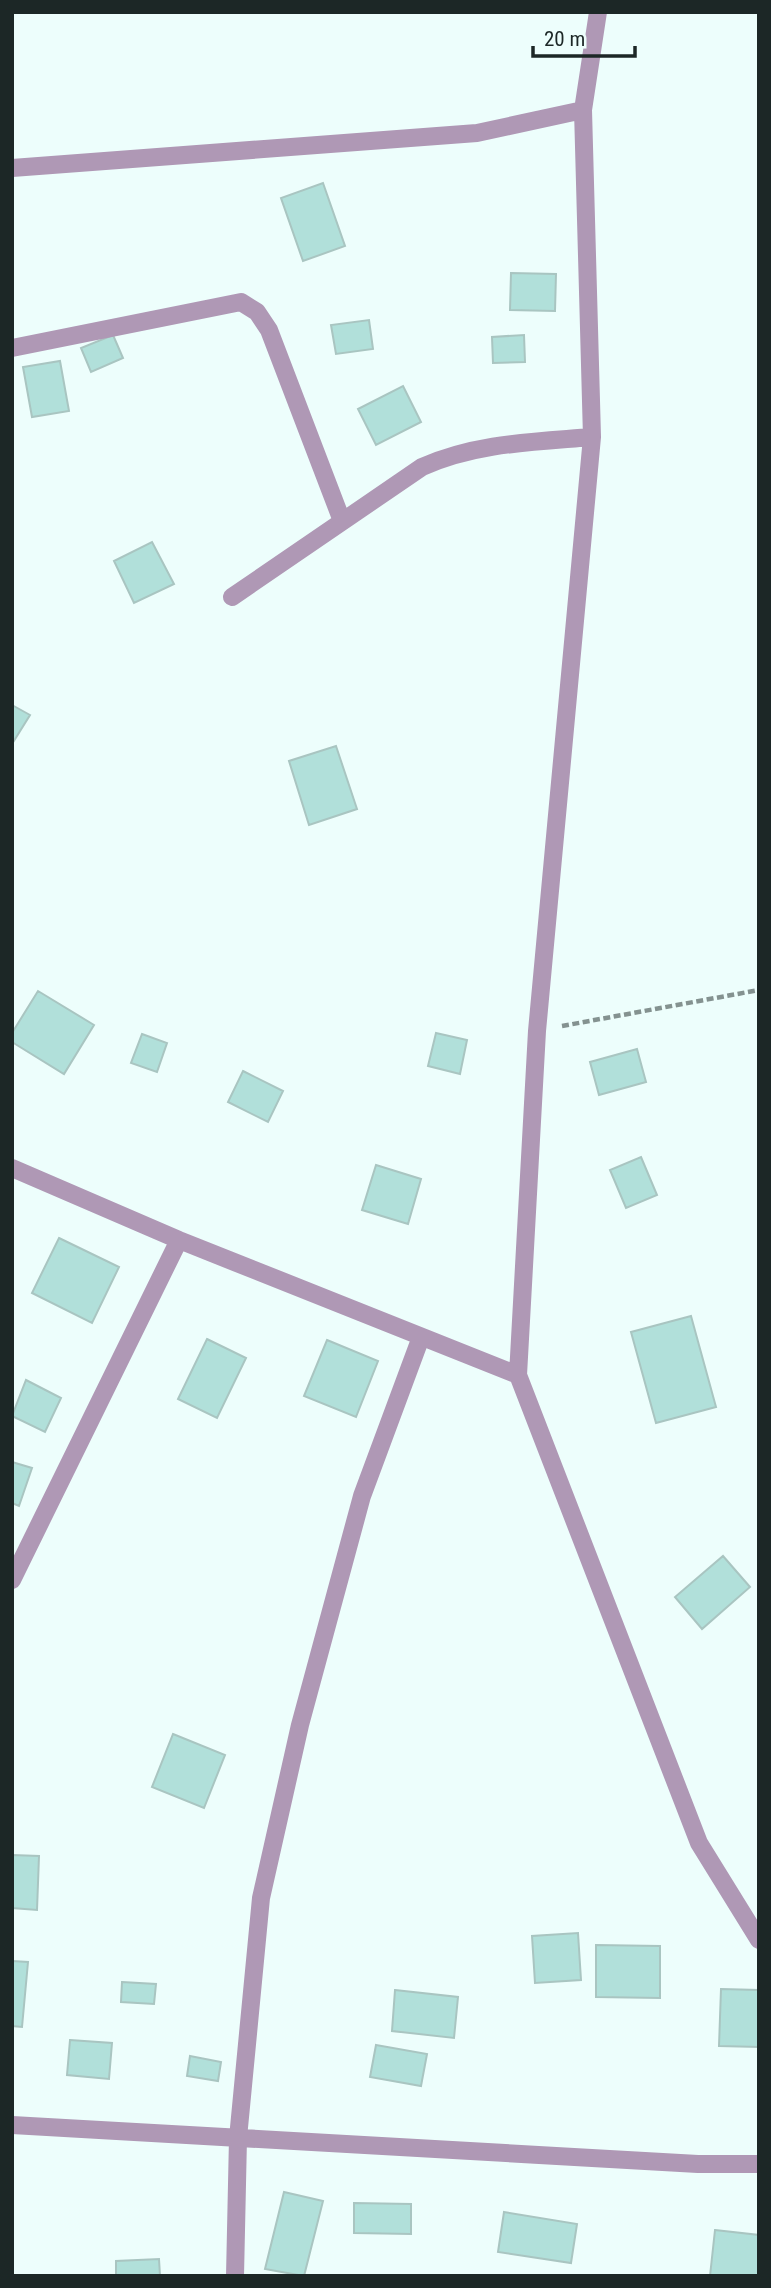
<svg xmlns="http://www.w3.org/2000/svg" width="771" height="2288" viewBox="0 0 771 2288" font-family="'Roboto Condensed',sans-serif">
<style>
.building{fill:#b1e0da;stroke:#a9c5c1;stroke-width:2}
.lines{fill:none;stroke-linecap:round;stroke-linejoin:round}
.path{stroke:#849290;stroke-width:4.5;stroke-dasharray:7 3.5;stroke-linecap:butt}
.street{stroke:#af98b5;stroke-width:18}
</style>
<rect width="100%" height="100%" fill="#edfefc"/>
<!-- building -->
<path class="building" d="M323,183L345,246L303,261L281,198Z
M511,273L556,274L555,311L510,310Z
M369,320L373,349L336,354L331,325Z
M113,335L123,358L91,372L81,348Z
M524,335L525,362L493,363L492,337Z
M60,361L69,411L32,417L23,367Z
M403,386L421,422L376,445L358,409Z
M152,542L174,584L134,603L114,561Z
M12,705L30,715L12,744Z
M336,746L357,809L309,825L289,761Z
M38,991L94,1025L64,1074L12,1042V1033Z
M436,1033L467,1040L460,1074L428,1066Z
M142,1034L167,1043L157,1072L131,1063Z
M637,1049L646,1082L599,1095L590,1062Z
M243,1071L283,1091L268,1122L228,1102Z
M641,1157L657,1195L626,1208L610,1170Z
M376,1165L421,1179L408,1224L362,1210Z
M59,1238L119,1267L92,1323L32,1293Z
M691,1316L716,1407L656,1423L631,1332Z
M207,1339L246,1358L217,1418L178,1399Z
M327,1340L378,1361L356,1417L304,1396Z
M26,1380L61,1398L45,1432L12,1416Z
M12,1462L32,1468L19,1506L12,1503Z
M723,1556L750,1587L702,1629L675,1597Z
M173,1734L225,1755L204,1808L152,1787Z
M12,1855L39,1856L37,1910L12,1908Z
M578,1933L581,1980L535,1983L532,1936Z
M596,1945L660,1946V1998L596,1997Z
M12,1961L28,1962L22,2027L12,2026Z
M122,1982L156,1984L154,2004L121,2002Z
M721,1989L759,1990V2047L719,2046Z
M395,1990L458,1997L454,2038L392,2031Z
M70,2040L112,2043L109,2079L67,2075Z
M376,2045L427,2054L421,2086L370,2077Z
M190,2056L221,2062L218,2081L187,2076Z
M284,2192L323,2201L304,2276L265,2269Z
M354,2203L411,2204V2234L354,2233Z
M504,2212L577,2224L571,2263L498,2252Z
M715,2230L759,2235V2276H710Z
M159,2259L160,2276H116V2261Z"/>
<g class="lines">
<!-- path -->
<path class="path" d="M562,1026L759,990"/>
<!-- street -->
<path class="street" d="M598,12L583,110L592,437L537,1031L518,1375L699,1843L759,1940
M12,168L477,133L583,110
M12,348L241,302L257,312L269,330L342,521
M232,597L422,467C476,443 533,442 592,437
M12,1168L179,1240L518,1375
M12,1580L179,1240
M12,2125L698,2164H759
M235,2276L238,2138L261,1898L300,1725L362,1496L421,1337"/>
</g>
<!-- border -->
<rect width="771" height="2288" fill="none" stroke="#1c2726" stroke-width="28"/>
<!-- scale -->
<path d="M533 46v10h102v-10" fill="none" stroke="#1c2726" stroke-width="3.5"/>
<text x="544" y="46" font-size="21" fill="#1c2726" stroke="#edfefc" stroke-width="5" paint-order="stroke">20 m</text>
</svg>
